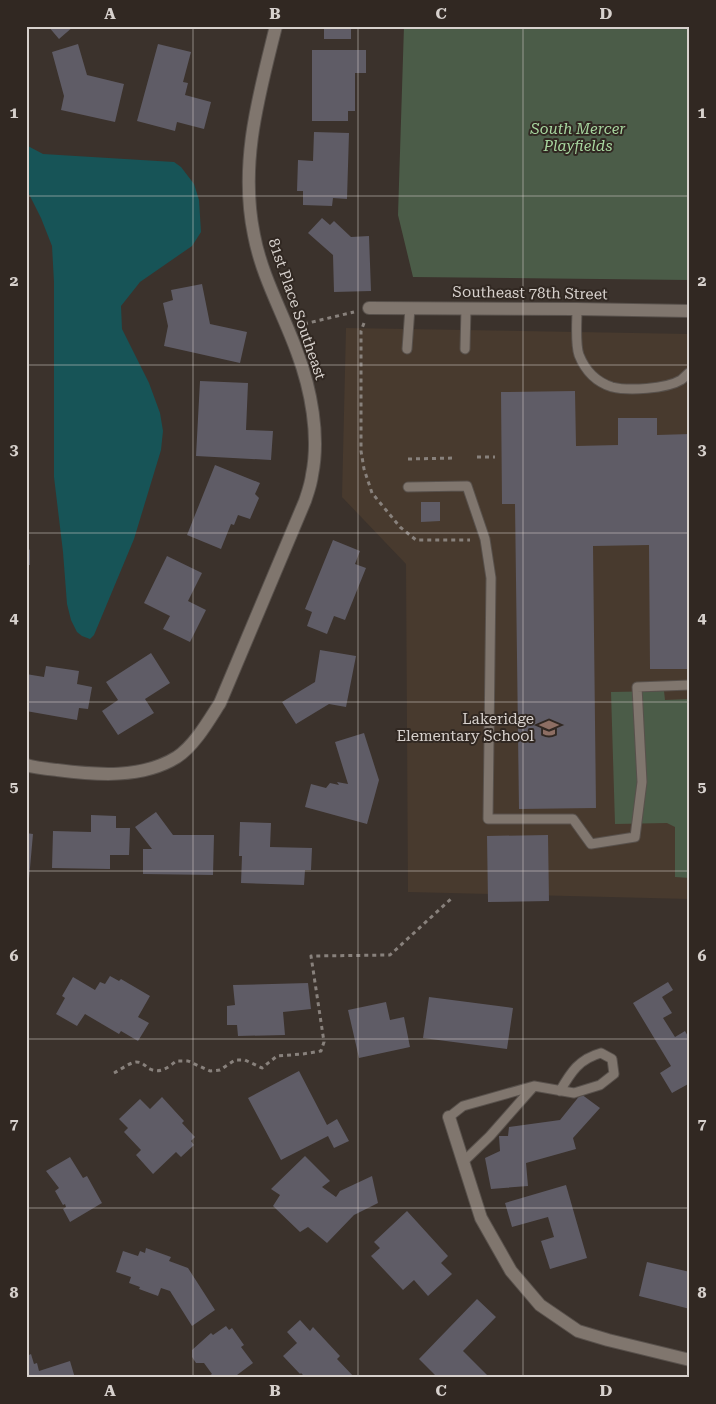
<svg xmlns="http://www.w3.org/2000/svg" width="716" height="1404" viewBox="0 0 716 1404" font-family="'Roboto Serif',serif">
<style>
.built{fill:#483a2e}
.green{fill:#4b5c48}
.water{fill:#175457}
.building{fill:#5f5c66}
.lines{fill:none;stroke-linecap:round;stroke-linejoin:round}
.lane-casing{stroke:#58514c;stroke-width:11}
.street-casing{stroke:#58514c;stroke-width:14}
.path{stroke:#88817c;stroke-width:3;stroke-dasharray:4 4;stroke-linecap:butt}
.lane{stroke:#80766e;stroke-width:9}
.street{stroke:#80766e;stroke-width:12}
.grid{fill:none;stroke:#d7d1cd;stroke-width:1;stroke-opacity:0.55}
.labels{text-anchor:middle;stroke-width:4;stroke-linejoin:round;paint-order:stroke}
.park-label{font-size:15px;font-style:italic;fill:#a8d7a0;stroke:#312822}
.street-label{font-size:15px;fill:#d7d1cd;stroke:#312822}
.poi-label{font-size:15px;fill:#d7d1cd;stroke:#312822;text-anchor:end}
.neatline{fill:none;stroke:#d7d1cd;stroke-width:2}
.grid-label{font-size:16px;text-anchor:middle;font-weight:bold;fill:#d7d1cd}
</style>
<rect width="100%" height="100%" fill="#3b322c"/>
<!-- built -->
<path class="built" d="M346,328L690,334V899L408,892L406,564L342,497Z"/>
<!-- green -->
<path class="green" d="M404,26H690V280L413,277L398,215Z
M664,691L665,700L690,699V878L675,877V827L667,823L615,824L611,692Z"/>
<!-- water -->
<path class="water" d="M26,145L43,154L174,162L181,167L194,184L199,200L201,232L192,246L140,282L121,306L122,329L149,383L160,413L163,431L161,450L134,539L94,635L90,639L82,636L77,632L71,620L67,604L63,552L54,477V282L52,246L41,218L26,188Z"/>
<!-- building -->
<path class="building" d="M48,26H74L59,39Z
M324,26H351V39H324Z
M78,44L87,75L124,84L115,122L61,110L64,96L52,52Z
M158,44L191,52L183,82L188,83L185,95L211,102L204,129L177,122L175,131L137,121Z
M312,50H366V73H355V111H348V121H312Z
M314,132L349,133L347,199L333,198L332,206L303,205V191H297L298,160L313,161Z
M322,218L330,225L334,221L351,237L369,236L371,291L334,292L333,255L308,233Z
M202,284L210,324L247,332L240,363L164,346L168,326L163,303L173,300L171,290Z
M200,381L248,383L246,430L273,431L271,460L196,456Z
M575,391L576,446L618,445V418H657V435L690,434V669H650L649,545L593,546L596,808L519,809L515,504H502L501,392Z
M215,465L260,483L255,494L259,498L250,519L238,515L234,525L231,524L221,549L187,535Z
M421,502H440V521L421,522Z
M333,540L360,551L355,564L366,568L345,620L334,616L327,634L307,626L312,612L305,609Z
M26,547L30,550V565H26Z
M167,556L202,573L188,601L206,610L190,642L163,629L170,616L144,603Z
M320,650L356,656L346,707L329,704L296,724L282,702L315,682Z
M151,653L170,683L145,699L154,713L118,735L102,711L118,700L106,682Z
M46,666L79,671L77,684L92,687L88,709L79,708L77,720L26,711V674L44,677Z
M364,733L379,780L367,824L305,807L311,784L326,788L330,783L339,785L337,782L348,784L335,742Z
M156,812L173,835H214L213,875L143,874V849H152L135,827Z
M91,815L116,816V828H130L129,855H110V869L52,868L53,831L91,832Z
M240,822L271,823L270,847L312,848L311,870H305L304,885L241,883L242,856H239Z
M26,833L33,834L29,879H26Z
M548,835L549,901L488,902L487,836Z
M110,976L119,981L121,979L150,996L138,1017L149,1023L138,1041L121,1031L119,1034L85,1014L77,1026L56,1014L65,998L62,996L73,977L95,990L100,982L105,984Z
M668,982L673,990L662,997L672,1013L663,1018L675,1037L685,1031L690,1040V1083L672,1093L660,1073L671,1066L633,1003Z
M308,983L311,1009L283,1012L285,1035L238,1036L237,1025H227V1006L235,1005L233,985Z
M429,997L513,1008L507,1049L423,1038Z
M386,1002L390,1020L404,1017L410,1047L359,1058L348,1010Z
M299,1071L327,1125L337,1119L349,1141L334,1148L328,1136L281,1160L248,1098Z
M581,1094L600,1108L573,1138L576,1149L526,1163L528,1186L491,1189L485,1158L500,1151L499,1136H508L509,1127L560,1120Z
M162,1097L184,1121L182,1123L195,1137L191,1141L194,1145L181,1157L176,1152L153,1174L136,1155L141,1150L124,1132L128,1128L119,1119L140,1099L150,1109Z
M305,1156L330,1181L322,1187L336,1197L340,1191L372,1176L378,1203L354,1215L327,1243L308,1227L300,1232L273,1206L280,1195L271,1189Z
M70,1157L83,1178L87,1176L102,1203L70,1222L63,1209L66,1207L65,1204L63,1205L55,1191L59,1188L46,1171Z
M566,1185L587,1258L550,1269L541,1241L554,1237L548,1217L512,1227L505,1203Z
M407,1211L448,1256L441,1263L452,1274L428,1296L414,1280L403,1290L371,1256L380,1248L374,1242Z
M146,1248L171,1257L169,1261L188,1268L215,1310L192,1326L170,1291L161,1288L158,1296L139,1289L140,1287L129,1283L131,1277L116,1272L123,1251L138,1256L140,1251L145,1253Z
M647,1262L690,1272V1309L639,1296Z
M477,1299L496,1317L463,1351L488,1376L486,1378H438L419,1359Z
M300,1320L310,1331L313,1327L340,1356L337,1359L355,1378H306L301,1373L300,1374L283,1356L297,1343L287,1332Z
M226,1326L229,1330L232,1328L244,1345L241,1347L253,1363L237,1375L240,1378H206L212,1374L204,1363H196L192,1357V1350L211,1333L213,1335Z
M26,1348L29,1355L31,1354L34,1364L37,1363L39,1371L70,1361L75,1378H26Z"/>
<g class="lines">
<!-- lane casing -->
<g class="lane-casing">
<path id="lane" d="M577,309C577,321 575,344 579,355C585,370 596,382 612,387C628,391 666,389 681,380C684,378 687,374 690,372
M407,349L410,308
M465,349L466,308
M408,487L467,486L485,539L491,578L488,819H573L591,844L635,837L642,782L637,687L690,685
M449,1117L463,1106L534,1086L574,1093L600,1085L614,1074L612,1059L601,1053C579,1059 571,1072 560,1091
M464,1161L490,1136L534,1086"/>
</g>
<!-- street casing -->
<g class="street-casing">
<path id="street" d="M369,308L577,309L690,311
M26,765C36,768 47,769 57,770C96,775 142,779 177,757C195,745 209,720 220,703L305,501C308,492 311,484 312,475C320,436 311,389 297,352C283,313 262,277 254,235C239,163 259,95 276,26
M449,1117L481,1218L511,1271L540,1305L578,1331L608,1340L690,1360"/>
</g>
<!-- path -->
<path class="path" d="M364,323L361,331V451L364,469L372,493L400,527L416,540H470
M304,324L354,312
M477,457H495
M408,459L454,458
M114,1073C120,1070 129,1063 136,1062C144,1062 145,1067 150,1069C160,1074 169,1067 176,1061H188L210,1071L220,1070L235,1060H245L262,1068L277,1056L303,1054L321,1051L324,1042L311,956L390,955L453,897"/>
<!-- lane -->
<use href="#lane" class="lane"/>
<!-- street -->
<use href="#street" class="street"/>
</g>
<!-- grid -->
<path class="grid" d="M193,26V1378M358,26V1378M523,26V1378M26,196H690M26,365H690M26,533H690M26,702H690M26,871H690M26,1039H690M26,1208H690"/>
<!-- icons -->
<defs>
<g id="school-bare" transform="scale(1.5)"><path d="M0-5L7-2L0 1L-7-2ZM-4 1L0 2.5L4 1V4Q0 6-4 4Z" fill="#8d6e63" stroke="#312822" stroke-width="2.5" paint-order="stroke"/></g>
</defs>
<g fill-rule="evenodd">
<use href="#school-bare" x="549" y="728"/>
</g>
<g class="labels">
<!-- park labels -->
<g class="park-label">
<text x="578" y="134">South Mercer<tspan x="578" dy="17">Playfields</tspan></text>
</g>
<!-- street labels -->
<g class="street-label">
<text transform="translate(530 293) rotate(1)" y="5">Southeast 78th Street</text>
<text transform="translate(297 309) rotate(71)" y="5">81st Place Southeast</text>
</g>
<!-- poi labels -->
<g class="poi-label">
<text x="534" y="724">Lakeridge<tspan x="534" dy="17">Elementary School</tspan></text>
</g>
</g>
<!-- border -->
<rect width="716" height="1404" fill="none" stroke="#312822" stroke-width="55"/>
<rect x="28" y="28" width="660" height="1348" class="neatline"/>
<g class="grid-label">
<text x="110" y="19">A</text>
<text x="275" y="19">B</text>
<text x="441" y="19">C</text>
<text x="606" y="19">D</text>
<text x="14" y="118">1</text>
<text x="702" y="118">1</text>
<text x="14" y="286">2</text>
<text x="702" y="286">2</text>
<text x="14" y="455">3</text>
<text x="702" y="455">3</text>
<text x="14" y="623">4</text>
<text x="702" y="623">4</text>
<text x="14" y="792">5</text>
<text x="702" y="792">5</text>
<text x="14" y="961">6</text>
<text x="702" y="961">6</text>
<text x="14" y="1129">7</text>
<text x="702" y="1129">7</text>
<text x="14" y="1298">8</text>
<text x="702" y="1298">8</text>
<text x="110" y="1396">A</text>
<text x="275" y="1396">B</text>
<text x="441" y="1396">C</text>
<text x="606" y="1396">D</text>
</g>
</svg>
